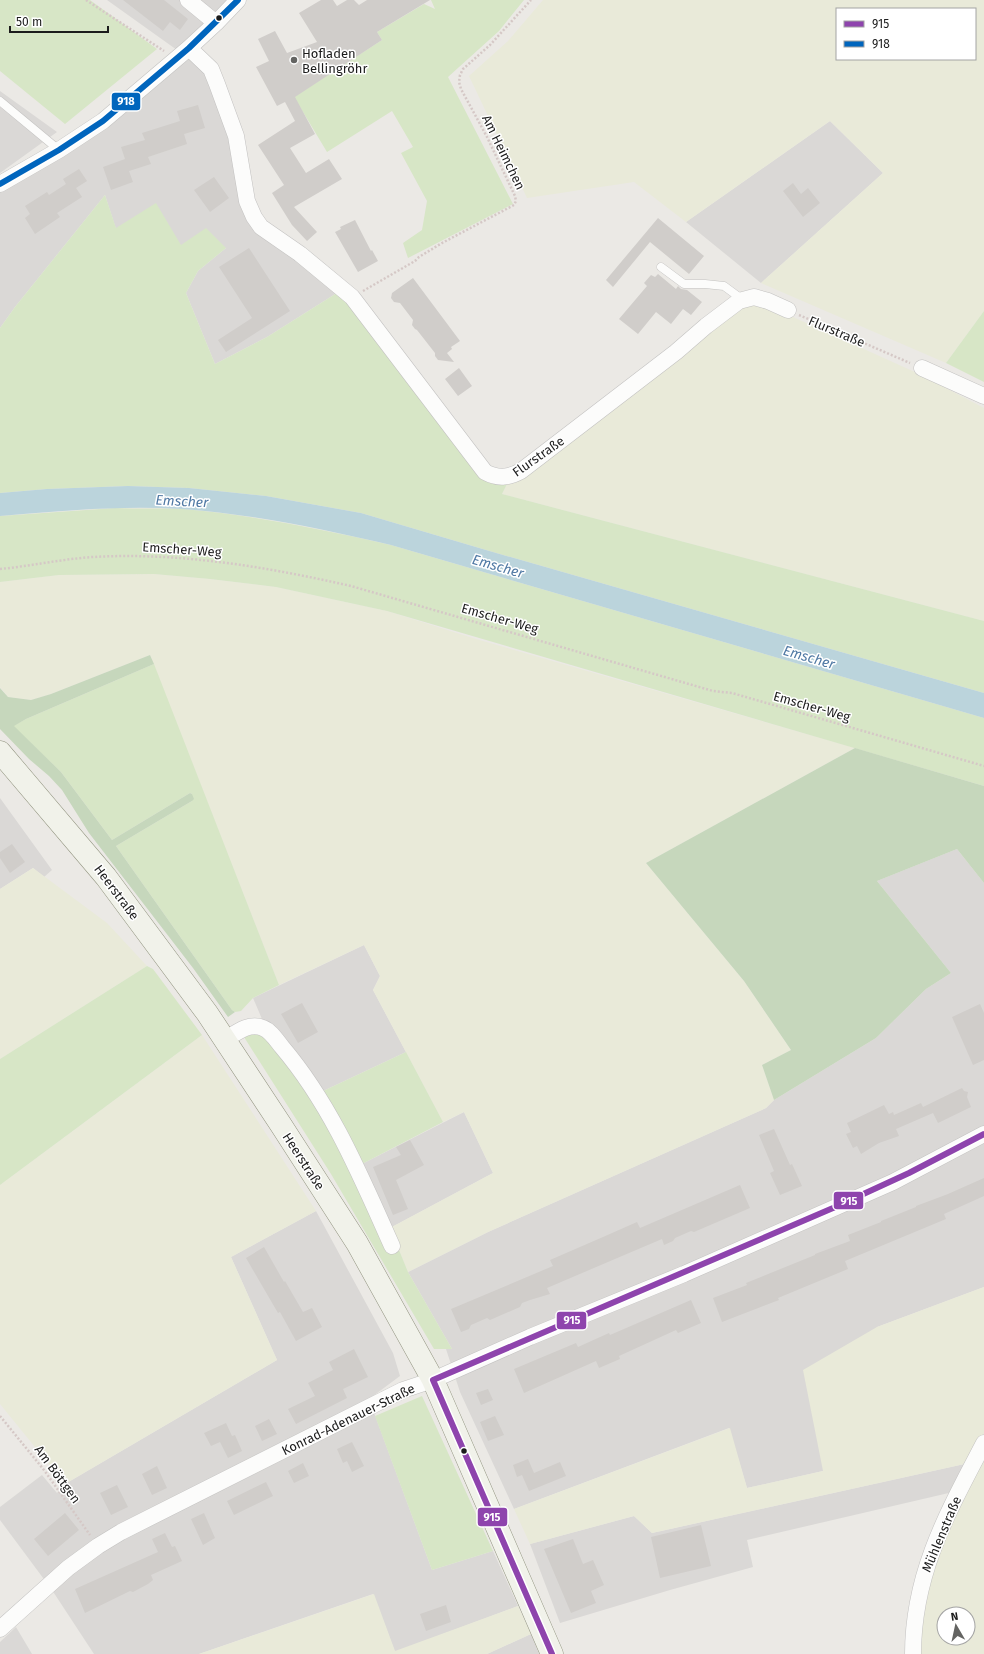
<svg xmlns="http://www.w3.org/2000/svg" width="984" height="1654" viewBox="0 0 984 1654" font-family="'Fira Sans',sans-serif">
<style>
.residential{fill:#dad8d6}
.farmland{fill:#e9ead9;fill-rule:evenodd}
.grass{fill:#d7e6c6}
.forest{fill:#c6d7bc}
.water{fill:#bbd4dc}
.building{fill:#d0cdca}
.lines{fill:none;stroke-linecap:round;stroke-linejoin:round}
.service-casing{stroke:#c3c2c1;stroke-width:9}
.minor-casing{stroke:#c3c2c1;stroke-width:17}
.secondary-casing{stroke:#91937f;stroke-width:23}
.path{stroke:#d5c8c6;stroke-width:2.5;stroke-dasharray:2 2;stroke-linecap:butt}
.service{stroke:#fcfcfb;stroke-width:8}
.minor{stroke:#fcfcfb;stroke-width:16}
.secondary{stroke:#f1f2ea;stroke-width:22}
.bus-1-casing{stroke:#fff;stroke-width:9}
.bus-2-casing{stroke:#fff;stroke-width:9}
.bus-1{stroke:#8e44ad;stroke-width:6}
.bus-2{stroke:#0065bd;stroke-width:6}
.bus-dot{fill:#1c1c1c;stroke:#fff;stroke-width:1.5}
.poi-dot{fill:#646462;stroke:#fff;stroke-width:1.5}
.labels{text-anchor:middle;stroke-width:3;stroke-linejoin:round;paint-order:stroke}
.poi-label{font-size:13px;fill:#1c1c1c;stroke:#fff;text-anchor:start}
.street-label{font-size:13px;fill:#1c1c1c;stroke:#fff}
.water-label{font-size:14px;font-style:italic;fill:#5079a4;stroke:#fff}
.line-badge{stroke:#fff;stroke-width:1.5}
.badge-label{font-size:11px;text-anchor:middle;font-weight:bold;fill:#fff}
</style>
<rect width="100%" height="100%" fill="#ebe9e5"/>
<!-- residential -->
<path class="residential" d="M107,0H227L198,35L177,50Z
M194,56L211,72L259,219L340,291L267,337L215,364L186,293L198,271L226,248L181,245L116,229L105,195L15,307L0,328V189Z
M0,91L57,132L0,173Z
M830,121L883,173L761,283L686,222Z
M0,798L52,870L44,877L33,868L0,889Z
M957,849L984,883V1287L877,1327L823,1471L747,1488L729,1428L514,1509L460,1392L446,1349H452L408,1272L488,1232L766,1108L774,1100L876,1038L926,989L951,973L877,881Z
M364,945L380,976L373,990L406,1052L321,1092L283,1037L262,1019L253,998Z
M464,1112L493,1173L390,1228L362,1164Z
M316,1211L393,1353L400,1376L369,1399L432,1570L493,1551L518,1606L395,1652L373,1594L199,1654H94L52,1590L0,1520V1507L42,1475L57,1493L65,1484L277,1360L231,1257Z
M969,1463L953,1492L747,1540L753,1567L670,1590L560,1623L530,1544L634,1516L652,1533Z
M16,1627L32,1654H0V1642Z
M531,1634L539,1654H487Z"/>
<!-- farmland -->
<path class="farmland" d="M543,0H984V311L946,363L761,283L883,173L830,121L686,222L634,182L527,198L469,76L508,41ZM837,9H975V59H837Z
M753,299L917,373L984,408V621L502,494L510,478Z
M154,574L210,579L276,587L387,611L476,639L855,748L646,863L744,981L791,1050L762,1065L774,1100L766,1108L488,1232L408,1272L390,1228L493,1173L464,1112L443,1122L373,990L380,976L364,945L279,985L150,655L51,694L31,700L8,697L0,687V582L59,575Z
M33,868L107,923L147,966L0,1059V889Z
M202,1035L316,1211L231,1257L277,1360L65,1484L0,1404V1185Z
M984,1287V1433L969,1463L652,1533L634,1516L530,1544L514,1509L730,1428L747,1488L823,1471L803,1370L877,1327Z
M984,1451V1654H919L921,1623L929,1573ZM944,1614H968V1638H944Z
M374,1594L395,1651L518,1606L531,1634L487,1654H199Z"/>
<!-- grass -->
<path class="grass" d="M0,0H90L157,49L65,124L0,71Z
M431,0H524L499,31L448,77L513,204L408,258L403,243L422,230L427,201L401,153L413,147L392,111L327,152L294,97L382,40L377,32L424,4L435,9Z
M105,195L116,228L156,203L181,245L206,228L226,248L198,271L186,293L215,364L267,337L340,291L484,473L510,478L502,494L984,621V693L486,550L361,513L266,496L189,488L128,486L47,489L0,493V328L15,307Z
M984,311V382L946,363Z
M115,508C138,509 160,508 183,509C253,515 322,529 391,545L984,718V786L387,611L276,587L210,579L154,574L59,575L0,582V516Z
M154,664L279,985L253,998L241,1011L235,1012L232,1010L116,846L192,801V794L190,793L112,840L61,772L13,726L26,719Z
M147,966L153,969L202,1035L0,1185V1059Z
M254,1033L264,1035L303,1080L399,1250L408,1272L452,1349H434L331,1174L244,1037Z
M406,1052L443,1122L362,1164L321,1092Z
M422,1396L493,1551L432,1570L375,1416Z"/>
<!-- forest -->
<path class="forest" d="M150,655L154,664L26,719L14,726L61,772L112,840L190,793L192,794L194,799L192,801L116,846L232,1010L235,1012L228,1017L193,968L89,833L62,790L49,776L29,759L0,729V688L8,697L31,700L51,694Z
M855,748L984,786V883L957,849L877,881L951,973L926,989L876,1038L774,1100L762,1065L791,1050L744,981L646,863Z"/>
<!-- water -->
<path class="water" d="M128,486L189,488L266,496L361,513L486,550L984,693V718L391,545C322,529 252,514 182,509C121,505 60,511 0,516V493L47,489Z"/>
<!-- building -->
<path class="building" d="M123,0H164L188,19L180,30L170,22L163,31Z
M321,0H333L337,6L347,0H354L359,5L367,0H430L377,32L382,40L295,97L315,134L290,148L306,173L329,159L342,179L294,207L317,232L307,241L292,225L272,193L284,185L258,145L295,121L285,102L277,106L256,67L269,61L258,39L275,31L287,53L317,42L299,13Z
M198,105L205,128L184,134L187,144L148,157L151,164L129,171L133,182L111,190L103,167L125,159L121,147L145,140L142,133L180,121L177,111Z
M79,169L87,181L76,188L82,197L57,213L60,217L35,234L25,218L30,214L25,206L47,192L49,195L66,184L63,179Z
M214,177L229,198L210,212L194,190Z
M793,183L801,194L808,188L820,203L803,217L783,191Z
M658,218L704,256L689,274L650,242L613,287L606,280Z
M355,220L371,251L372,250L378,261L358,272L335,232L341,229L340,227Z
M249,248L290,311L226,352L218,340L252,318L219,267Z
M658,274L676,289L678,286L681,289L687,290L702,302L691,315L683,309L671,324L656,312L638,334L619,319L647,286L644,283L651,275L655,277Z
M413,278L460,341L451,347L452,349L447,353L454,362L438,360L435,356V353L417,330L415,329L412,325L413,320L400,303L394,302L391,298L392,293Z
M459,368L472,386L458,396L445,379Z
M12,844L25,862L10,873L0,858V852Z
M302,1003L318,1032L298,1043L281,1014Z
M980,1004L984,1013V1060L973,1065L952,1017Z
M962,1088L964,1091L968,1092L967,1097L971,1107L938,1123L933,1113L896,1129L899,1136L879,1143L861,1154L857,1146L853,1148L846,1134L851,1132L847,1123L884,1105L889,1114L893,1112L894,1115L921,1103L923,1107Z
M774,1129L790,1165L792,1164L802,1186L780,1195L770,1173L774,1171L759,1135Z
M410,1140L424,1165L396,1180L408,1209L393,1215L373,1167L401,1155L396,1147Z
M984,1178V1196L944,1214L946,1219L845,1261L848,1269L778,1298L779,1300L722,1322L713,1298L747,1285L746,1283L815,1255V1254L850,1241L848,1235L881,1222V1221L916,1207V1206L948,1194Z
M740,1185L750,1208L694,1232L691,1231L675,1238L673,1241L664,1245L662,1239L622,1256L547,1288L550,1294L530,1300L522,1303L520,1307L490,1320L487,1318L471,1325L469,1329L461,1332L451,1309L553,1266L550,1260L603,1237L637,1222L640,1228Z
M264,1247L284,1282L285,1281L303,1312L312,1308L322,1327L296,1341L280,1312L278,1313L246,1258Z
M691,1300L701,1323L678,1333L676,1330L619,1356L620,1359L599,1368L596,1361L524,1393L514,1369L576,1343L578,1347L609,1333L610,1335Z
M354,1349L368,1377L343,1389L347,1398L296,1424L288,1409L315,1396L308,1383L333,1370L329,1362Z
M488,1389L493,1400L481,1405L476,1393Z
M495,1416L504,1435L488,1441L480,1422Z
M269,1419L277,1434L262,1441L255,1426Z
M226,1423L232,1436L235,1435L242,1451L228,1458L220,1442L211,1446L204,1433Z
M352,1442L364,1466L352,1472L347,1461L343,1463L337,1449Z
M528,1459L534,1473L560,1462L566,1476L529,1491L522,1475L517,1477L513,1465Z
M303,1463L309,1476L294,1483L288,1471Z
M157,1466L167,1488L152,1495L142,1474Z
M266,1482L273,1496L234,1515L227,1501Z
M117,1485L128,1507L111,1515L100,1493Z
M65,1513L79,1530L48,1556L34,1539Z
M204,1513L215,1538L203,1545L191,1519Z
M701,1525L711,1566L660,1578L651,1537Z
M165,1533L172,1547L175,1546L182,1561L151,1575L153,1580L148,1584L133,1592L130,1591L85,1613L75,1589L158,1552L152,1539Z
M573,1539L583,1564L593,1560L604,1585L591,1591L596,1603L571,1613L544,1549Z
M446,1605L451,1622L426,1631L420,1614Z"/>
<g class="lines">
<!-- service casing -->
<g class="service-casing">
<path id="service" d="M0,101L59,150
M661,267L684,284H705L724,286L743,300"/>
</g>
<!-- minor casing -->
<g class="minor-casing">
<path id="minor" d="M188,0L216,23
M189,48L211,69L217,84L236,136L247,201L254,217L261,227L300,254L352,297L485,472C498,479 508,478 521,471L676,352L706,326L739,301L754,297L768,301L788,310
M0,184L59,150L103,121L189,48L216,23L238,0
M922,368L984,396
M225,1040C236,1033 249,1022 263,1028C271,1031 277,1041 282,1047C332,1106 361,1177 392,1246
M0,1629L68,1568L98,1546L121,1532L403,1390L433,1380L530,1337L684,1274L893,1182L984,1134
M913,1654C913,1573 948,1512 984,1443"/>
</g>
<!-- secondary casing -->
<g class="secondary-casing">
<path id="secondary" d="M0,752L106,877L207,1013L281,1125L357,1243L433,1380L552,1654"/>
</g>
<!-- path -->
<path class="path" d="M86,0L164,51
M363,291L415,261L419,257L442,243L514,205L516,201L515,196L487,137L461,89L459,82L460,75L463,69L490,45L531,0
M799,315L910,363
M0,569C31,566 62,559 93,557C180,552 267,567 351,586L713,691L732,693L984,766
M0,1416L44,1470L90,1535"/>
<!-- service -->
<use href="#service" class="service"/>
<!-- minor -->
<use href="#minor" class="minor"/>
<!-- secondary -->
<use href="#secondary" class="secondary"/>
<!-- bus-1 casing -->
<g class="bus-1-casing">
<path id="bus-1" d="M433,1380L833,1208L909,1173L984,1134
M433,1380L552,1654"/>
</g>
<!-- bus-2 casing -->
<g class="bus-2-casing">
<path id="bus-2" d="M0,184L59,150L103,121L189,48L238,0"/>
</g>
<!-- bus-1 -->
<use href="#bus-1" class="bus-1"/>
<!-- bus-2 -->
<use href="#bus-2" class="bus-2"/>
</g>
<!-- markers -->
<g class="bus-dot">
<circle cx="219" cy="18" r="3.5"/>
<circle cx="464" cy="1451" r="3.5"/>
</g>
<circle class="poi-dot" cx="294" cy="60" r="4"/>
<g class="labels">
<!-- poi labels -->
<g class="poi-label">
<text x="302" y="58">Hofladen<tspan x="302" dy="15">Bellingröhr</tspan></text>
</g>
<!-- street labels -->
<g class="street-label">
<text transform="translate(504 152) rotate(64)" y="5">Am Heimchen</text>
<text transform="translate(837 331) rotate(23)" y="5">Flurstraße</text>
<text transform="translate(538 456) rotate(-35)" y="5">Flurstraße</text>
<text transform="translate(182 549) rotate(4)" y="5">Emscher-Weg</text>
<text transform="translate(500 618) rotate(16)" y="5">Emscher-Weg</text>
<text transform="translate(812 706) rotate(16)" y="5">Emscher-Weg</text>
<text transform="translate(117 892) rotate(53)" y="5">Heerstraße</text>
<text transform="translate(304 1161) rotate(57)" y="5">Heerstraße</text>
<text transform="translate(348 1419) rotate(-26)" y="5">Konrad-Adenauer-Straße</text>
<text transform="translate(58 1474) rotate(54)" y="5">Am Böttgen</text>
<text transform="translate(941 1534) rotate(-67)" y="5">Mühlenstraße</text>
</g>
<!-- water labels -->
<g class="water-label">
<text transform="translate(182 501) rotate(3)" y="5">Emscher</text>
<text transform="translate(498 566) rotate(16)" y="5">Emscher</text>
<text transform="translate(809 657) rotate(16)" y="5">Emscher</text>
</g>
</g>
<g class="line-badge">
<rect x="111" y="92" width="30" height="19" rx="4" fill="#0065bd"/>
<rect x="833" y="1191" width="31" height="19" rx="4" fill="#8e44ad"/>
<rect x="556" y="1311" width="31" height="19" rx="4" fill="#8e44ad"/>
<rect x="477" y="1507" width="31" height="20" rx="4" fill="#8e44ad"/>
</g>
<g class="badge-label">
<text x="126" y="105">918</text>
<text x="849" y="1205">915</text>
<text x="572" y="1324">915</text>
<text x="492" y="1521">915</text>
</g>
<!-- legend -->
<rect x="836" y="8" width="140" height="52" fill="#ffffff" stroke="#a4a4a4"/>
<rect x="844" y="21" width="20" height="6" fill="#8e44ad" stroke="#a4a4a4"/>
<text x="872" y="28" font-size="12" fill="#1c1c1c">915</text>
<rect x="844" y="41" width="20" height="6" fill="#0065bd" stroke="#a4a4a4"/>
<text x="872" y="48" font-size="12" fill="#1c1c1c">918</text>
<!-- north arrow -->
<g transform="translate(956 1626) rotate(351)"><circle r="19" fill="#ffffff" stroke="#a4a4a4"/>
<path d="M0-3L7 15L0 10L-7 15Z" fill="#646462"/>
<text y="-6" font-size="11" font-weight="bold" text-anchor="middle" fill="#1c1c1c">N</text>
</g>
<!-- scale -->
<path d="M10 26v6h98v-6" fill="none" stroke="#1c1c1c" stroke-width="2"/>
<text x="16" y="26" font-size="12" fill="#1c1c1c" stroke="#ffffff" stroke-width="3" paint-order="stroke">50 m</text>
</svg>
